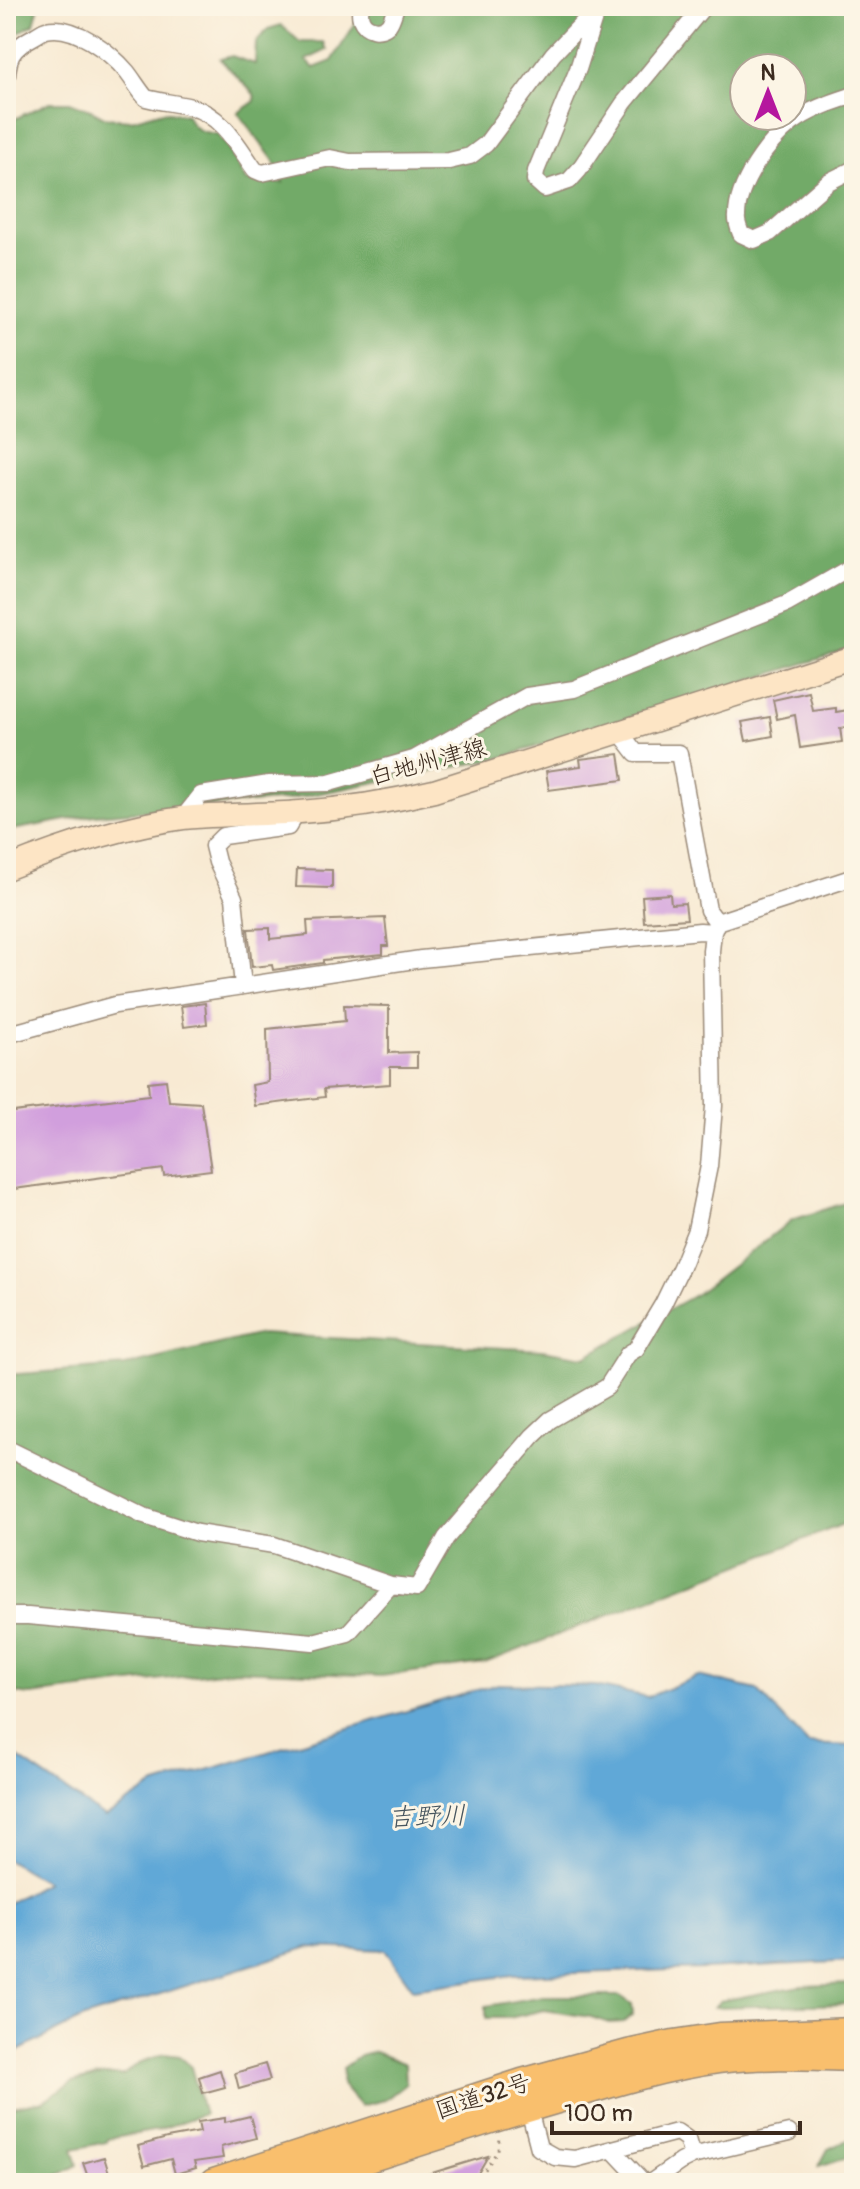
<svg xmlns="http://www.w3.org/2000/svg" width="860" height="2189" viewBox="0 0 860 2189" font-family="Pangolin,'Klee One',sans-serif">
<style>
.forest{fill:#72aa68;stroke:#566a43;stroke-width:2;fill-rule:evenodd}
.water{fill:#61a8d7;stroke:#4e697a;stroke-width:2}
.building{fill:#d19fdd}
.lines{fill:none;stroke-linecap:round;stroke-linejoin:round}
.street-casing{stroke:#9a8a78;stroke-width:19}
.secondary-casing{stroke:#9a8a78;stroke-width:25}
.highway-casing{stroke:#9a8a78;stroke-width:31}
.path{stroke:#9a8a78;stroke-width:3;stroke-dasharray:2 6;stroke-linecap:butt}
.street{stroke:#fff;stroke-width:16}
.secondary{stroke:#fde5c5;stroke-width:22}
.highway{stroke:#f9bf6d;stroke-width:28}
.labels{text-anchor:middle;stroke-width:6;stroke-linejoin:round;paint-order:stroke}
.street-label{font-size:24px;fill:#3b2a1e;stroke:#fcf5e5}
.water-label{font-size:26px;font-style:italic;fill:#48565f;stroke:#fcf5e5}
</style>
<rect width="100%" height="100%" fill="#fcf5e5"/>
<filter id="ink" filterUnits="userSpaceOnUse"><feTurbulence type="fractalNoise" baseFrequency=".0125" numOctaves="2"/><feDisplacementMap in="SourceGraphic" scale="16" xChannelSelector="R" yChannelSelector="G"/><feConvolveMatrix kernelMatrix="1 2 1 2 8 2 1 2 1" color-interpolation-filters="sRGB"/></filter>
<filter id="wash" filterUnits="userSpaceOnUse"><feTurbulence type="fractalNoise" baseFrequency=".006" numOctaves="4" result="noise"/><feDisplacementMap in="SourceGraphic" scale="32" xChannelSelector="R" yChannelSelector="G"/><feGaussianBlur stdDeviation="1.8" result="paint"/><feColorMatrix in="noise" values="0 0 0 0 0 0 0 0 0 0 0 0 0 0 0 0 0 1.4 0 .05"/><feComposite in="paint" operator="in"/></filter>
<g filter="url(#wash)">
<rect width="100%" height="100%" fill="#f8ead3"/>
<!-- forest -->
<path class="forest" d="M6,6H39L34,24L9,38L6,37Z
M366,6H854V648L500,758L285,800L94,815L6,831V123L50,102H70L93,111L106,118L131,120L163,111L187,115C192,130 202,132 217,134L228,148L246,181L283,183L274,161L238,113L255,101L254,94L220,59L232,56L255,64L256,42L268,29L281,25L300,42H323L327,50L306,60L314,68L332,61ZM744,68H792V116H744Z
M854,1200V1520L485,1663L381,1676L237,1670L31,1695L6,1692V1375L125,1366L261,1334L542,1350L585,1357L698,1293L792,1220Z
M854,1984V2004L714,2007L720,2001L800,1986Z
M543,1996H620L632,2004L633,2014L624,2022L609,2023L591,2017L544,2010L509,2018H486V2006Z
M375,2052L405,2064L406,2083L385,2100L360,2106L342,2085L343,2068L360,2056Z
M164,2054L180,2056L191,2067L204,2114L158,2130L108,2139L107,2142L73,2149L78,2165L42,2183H6V2112L12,2107L43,2101L71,2083L102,2075H123L139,2063Z
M854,2137V2156L819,2166L828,2149Z"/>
<!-- water -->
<path class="water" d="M698,1676L757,1690L808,1744L854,1746V1961L704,1969L513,1975L413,1989L385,1950L309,1947L81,2019L6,2057V1904L46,1882L6,1859V1750L105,1817L153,1786L498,1684L596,1686L648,1697Z"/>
<g id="blocks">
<!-- building -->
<path class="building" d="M809,692L813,711L836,708V712L854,709V726L840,728L842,742L800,748L795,715L777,719L773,700Z
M770,717L773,736L746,741L742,722Z
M619,754L623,780L549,790L546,771L581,766L580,759Z
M297,869L332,870V888L296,887Z
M670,894L671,904L685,903L687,919L644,922L642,896Z
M385,918L388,946H383V954L323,960V963L273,970L272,965L252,967L248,929L270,928V939L308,935L307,921Z
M205,1003L207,1024L184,1027L181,1006Z
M344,1005L389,1006V1053L417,1052V1067H390V1084L324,1089L325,1097L255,1106L252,1085L268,1082L267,1029L345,1021Z
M166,1080L169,1101L201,1103L211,1170L164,1176L163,1169L6,1190V1113L149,1095L148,1082Z
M265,2064L270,2080L239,2089L235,2073Z
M220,2070L225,2087L203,2093L199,2077Z
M250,2116L256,2138L221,2147L223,2158L194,2162L196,2168L175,2174L171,2159L144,2166L138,2146L167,2138L200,2132L198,2122L225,2118V2122Z
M488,2156L477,2175L460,2183H412V2179Z
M104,2157L112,2183H90L83,2163Z"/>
</g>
</g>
<g filter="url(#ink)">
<use href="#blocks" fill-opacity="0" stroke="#9a8a78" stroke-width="2"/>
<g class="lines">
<!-- street casing -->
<g class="street-casing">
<path id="street" d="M361,6C360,10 360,16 361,19C365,30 381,34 389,24C392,20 394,12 396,6
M595,15L578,69L536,171L535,180L545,189L569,181L579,170L624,103L704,6
M6,86C8,58 8,50 35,36C39,34 42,31 46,30C74,23 111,53 127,72C134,81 139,90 146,98C161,102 176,103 191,107C222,115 238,146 255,170L262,173L330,158L350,162L449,161L470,156L486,144L553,54L597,8
M854,95C833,102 810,109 792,123C768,142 737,184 737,216C736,222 739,228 741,234L754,240L770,233L828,182L854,169
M619,731L636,753H679L708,910L717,922
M182,819L201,795L269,784L329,783L414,759L527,696L574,689L787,604L854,566
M717,922L854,877
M243,986L234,898L217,862L213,846L223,836L288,827L296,813
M6,1035L115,1005L243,986L421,959L700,931L713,932
M6,1448L144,1516L197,1533L274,1545L391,1585L417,1588L446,1538L533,1436L550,1420L607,1387L628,1354L636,1349L663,1304L681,1267L696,1230L709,1166L714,1106L711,951L713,932L717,922
M6,1616H28L313,1642L348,1633L391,1585
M527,2102L539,2148L555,2157L575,2159L677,2132L687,2139L692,2156L680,2162L650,2183
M612,2149L644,2183
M692,2156L789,2133"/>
</g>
<!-- secondary casing -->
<g class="secondary-casing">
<path id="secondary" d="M6,869C63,846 123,826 183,818C222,814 261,815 300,812C346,809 389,802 434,791L854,657"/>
</g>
<!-- highway casing -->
<g class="highway-casing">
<path id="highway" d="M214,2183L522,2083L628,2054L674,2044L720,2037L854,2032
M291,2183C376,2156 461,2127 547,2102C604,2085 660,2067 719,2059C763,2053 810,2056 854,2057"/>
</g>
<!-- path -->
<path class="path" d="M476,2183L498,2150L499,2138"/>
<!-- street -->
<use href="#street" class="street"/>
<!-- secondary -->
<use href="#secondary" class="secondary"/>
<!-- highway -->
<use href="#highway" class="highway"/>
</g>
</g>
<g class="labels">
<!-- street labels -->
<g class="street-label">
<text transform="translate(428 762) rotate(-15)" y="8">白地州津線</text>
<text transform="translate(483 2096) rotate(-18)" y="8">国道32号</text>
</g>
<!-- water labels -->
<g class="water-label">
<text transform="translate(427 1816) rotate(-2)" y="9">吉野川</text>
</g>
</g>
<!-- margin -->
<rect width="860" height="2189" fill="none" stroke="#fcf5e5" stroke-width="32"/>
<!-- north arrow -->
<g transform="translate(768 92)"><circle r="38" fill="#fcf5e5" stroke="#afa495" stroke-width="2"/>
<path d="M0-6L14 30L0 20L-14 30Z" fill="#b5179e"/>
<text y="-12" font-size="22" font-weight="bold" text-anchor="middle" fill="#3b2a1e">N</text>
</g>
<!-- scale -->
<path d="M552 2121v12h248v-12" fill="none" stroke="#3b2a1e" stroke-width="4"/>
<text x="564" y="2121" font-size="24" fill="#3b2a1e" stroke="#fcf5e5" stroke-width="6" paint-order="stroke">100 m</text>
</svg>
